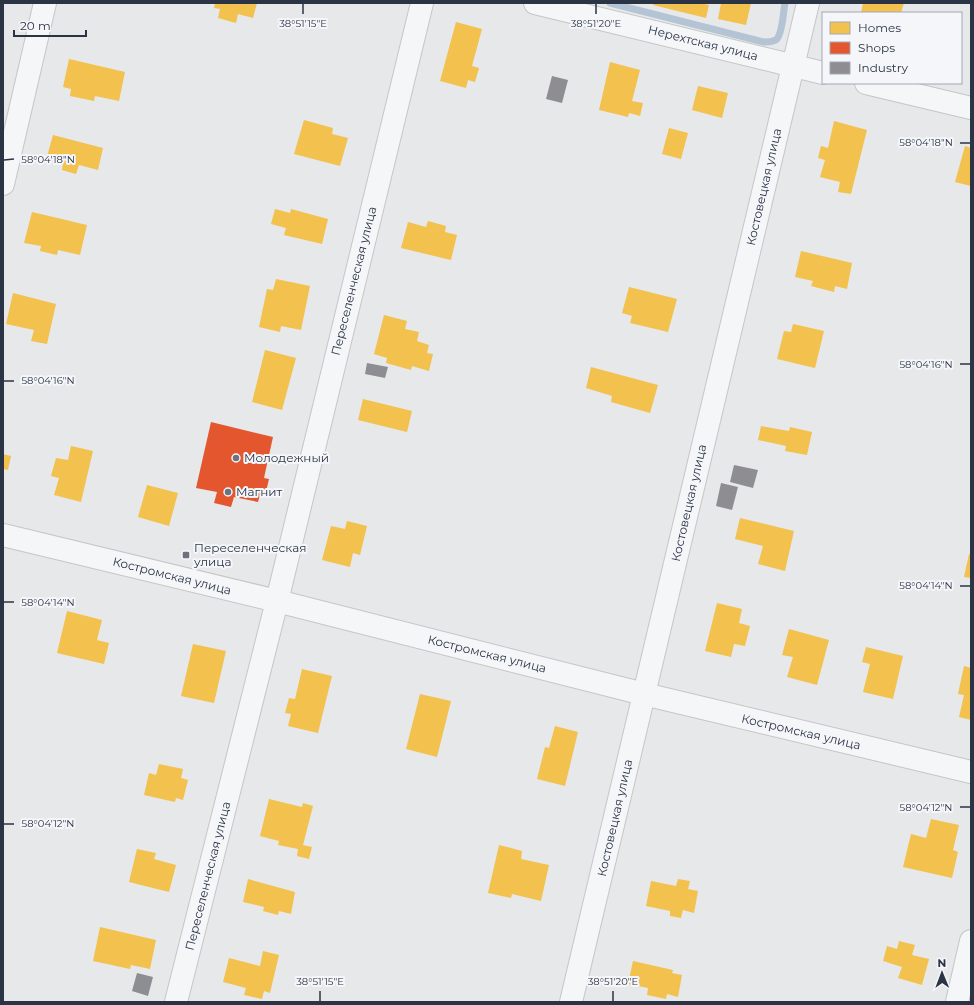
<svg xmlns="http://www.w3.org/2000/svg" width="974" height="1005" viewBox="0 0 974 1005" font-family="Montserrat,sans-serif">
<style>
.homes{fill:#f2c14e}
.shops{fill:#e4572e}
.industry{fill:#8d8d92}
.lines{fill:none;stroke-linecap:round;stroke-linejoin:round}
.stream{stroke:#b4c4d5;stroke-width:7}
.minor-casing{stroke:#c4c6c8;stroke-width:24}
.minor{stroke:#f5f6f7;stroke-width:22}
.ticks{fill:none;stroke:#2b3445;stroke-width:1.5}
.poi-dot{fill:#6c737f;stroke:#f4f6f9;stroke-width:1.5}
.labels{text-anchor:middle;stroke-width:4;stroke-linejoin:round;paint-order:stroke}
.street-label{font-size:12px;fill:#2b3445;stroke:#f4f6f9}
.poi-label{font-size:12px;fill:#2b3445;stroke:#f4f6f9;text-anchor:start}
.ticks-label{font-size:10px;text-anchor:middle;fill:#2b3445;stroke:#f4f6f9;stroke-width:4;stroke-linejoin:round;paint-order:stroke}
</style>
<rect width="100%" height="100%" fill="#e6e8ea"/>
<!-- homes -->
<path class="homes" d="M215,3H257L253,18L238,14L236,23L218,18L220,9L214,8Z
M654,3H700L709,5L706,18L653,5Z
M721,3H751L746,25L718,19Z
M863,3H904L901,13H861Z
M456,22L482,29L472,66L479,68L475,82L468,80L466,88L440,81Z
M69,59L125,72L119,101L95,96L94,101L70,96L71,89L63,87Z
M610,62L640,70L632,101L643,103L640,116L629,113L628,117L599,110Z
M698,86L728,93L722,118L692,110Z
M304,120L333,128L332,134L348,138L340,166L294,154Z
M834,121L867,130L851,194L838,192L840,182L820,177L825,160L818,158L821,146L828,148Z
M669,128L688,133L681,159L662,154Z
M53,135L103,148L98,170L79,165L76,174L62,170L63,164L46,160Z
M965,146L971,148V186L955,182Z
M275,209L290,213L291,209L328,219L322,244L284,235L286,228L271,224Z
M32,212L87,225L80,255L58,250L57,255L40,251L41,246L24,243Z
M428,221L446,226L445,232L457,235L451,260L401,248L408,222L426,227Z
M801,251L852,263L847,289L835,286L834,292L811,286L813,281L795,277Z
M276,279L310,286L301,330L281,326L280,332L259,327L267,289L273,290Z
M629,287L677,299L668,332L630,323L632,316L622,313Z
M13,293L56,304L47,344L31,341L34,330L6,324Z
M384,315L407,321L405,329L419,332L417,341L429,345L427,353L433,354L429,371L412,366L411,370L386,363L387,358L374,354Z
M793,324L824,331L815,368L777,359L784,331L791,332Z
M265,350L296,358L282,410L252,402Z
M591,367L658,385L650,413L611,402L612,396L586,388Z
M363,399L412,411L407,432L358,420Z
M761,426L789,431L790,427L812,432L807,455L785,451L786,446L758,440Z
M71,446L93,451L81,502L54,495L59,478L51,476L56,458L68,460Z
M3,454L11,456L8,470L3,469Z
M147,485L178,493L169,526L138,517Z
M740,518L794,531L785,571L758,564L763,546L735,539Z
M347,521L367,526L360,555L353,553L350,567L322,560L331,526L345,529Z
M969,554L971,555V578L964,577Z
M717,603L742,609L739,623L750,626L745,646L734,644L731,657L705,651Z
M67,611L102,620L97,640L109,643L104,664L57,653Z
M789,629L829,640L817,685L787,677L793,657L782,655Z
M193,644L226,651L214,703L181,696Z
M866,647L903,656L893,699L863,692L870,664L862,662Z
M964,666L971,668V720L959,717L964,695L958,694Z
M302,669L332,676L318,733L288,726L291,714L285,713L289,698L295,699Z
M420,694L451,701L437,757L406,749Z
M555,726L578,732L565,786L537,779L545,747L549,748Z
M159,764L183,769L181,778L188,780L183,800L176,798L175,802L144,795L149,773L156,775Z
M269,799L302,807L303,803L313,806L303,845L312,847L309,859L297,856L298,849L278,845L279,841L260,836Z
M931,819L959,825L953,850L958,852L952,878L903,867L911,834L926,838Z
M499,845L522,851L521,859L549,865L541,901L512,894L511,898L488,893Z
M137,849L156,853L154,859L176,865L169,892L129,882Z
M248,879L295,892L291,914L279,911L278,915L263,911L264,907L243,902Z
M678,879L690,881L688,889L698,891L694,913L683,910L681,918L670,916V911L646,906L651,881L676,886Z
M100,927L156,940L150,969L131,965L130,969L93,961Z
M899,941L915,945L912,955L929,959L922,985L898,978L902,967L883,961L887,946L897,949Z
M263,951L279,955L270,993L264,991L262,999L244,995L246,988L223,982L229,958L260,966Z
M633,961L673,970L672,973L682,975L678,997L667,994L666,999L647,995L648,988L628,984Z"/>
<!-- shops -->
<path class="shops" d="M211,422L273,437L264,478L269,479L266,492L261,491L258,502L234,497L231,507L214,503L217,492L196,488Z"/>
<!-- industry -->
<path class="industry" d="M552,76L568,80L562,103L546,99Z
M367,363L388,367L385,378L365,374Z
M734,465L758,470L753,488L730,482Z
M721,483L738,487L732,510L716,506Z
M137,973L153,977L148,996L132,991Z"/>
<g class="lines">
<!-- stream -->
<path class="stream" d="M610,3L764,42C769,42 774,42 777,39C783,31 783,13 785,3"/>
<!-- minor casing -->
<g class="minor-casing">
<path id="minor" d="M535,3L823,73
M866,83L971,108
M3,184L45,3
M3,535L277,601L644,694L971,772
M176,1002L277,601L422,3
M571,1002L808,3
M957,1002L971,941"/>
</g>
<!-- minor -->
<use href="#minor" class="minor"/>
</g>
<!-- ticks -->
<path class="ticks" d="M303,4V14M596,4V14M960,143H970M4,160L14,159M960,364H970M4,381H14M960,586H970M4,602H14M960,807H970M4,824H14M320,991V1001M613,991V1001"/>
<!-- markers -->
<g class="poi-dot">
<circle cx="236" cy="458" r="4"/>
<circle cx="228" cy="492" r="4"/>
<rect x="182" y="551" width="8" height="8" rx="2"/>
</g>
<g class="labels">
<!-- street labels -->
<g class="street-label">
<text transform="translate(703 43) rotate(14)" y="4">Нерехтская улица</text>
<text transform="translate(764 187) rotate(-77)" y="4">Костовецкая улица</text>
<text transform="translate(354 281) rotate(-76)" y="4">Переселенческая улица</text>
<text transform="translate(689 503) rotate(-77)" y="4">Костовецкая улица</text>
<text transform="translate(172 576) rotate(14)" y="4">Костромская улица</text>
<text transform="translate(487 654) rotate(14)" y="4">Костромская улица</text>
<text transform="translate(801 732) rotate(13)" y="4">Костромская улица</text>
<text transform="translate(615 818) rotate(-77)" y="4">Костовецкая улица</text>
<text transform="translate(208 876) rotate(-76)" y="4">Переселенческая улица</text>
</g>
<!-- poi labels -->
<g class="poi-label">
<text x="244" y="462">Молодежный</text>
<text x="236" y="496">Магнит</text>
<text x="194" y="552">Переселенческая<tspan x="194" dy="14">улица</tspan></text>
</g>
</g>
<g class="ticks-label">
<text x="303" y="27">38°51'15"E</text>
<text x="596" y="27">38°51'20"E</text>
<text x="926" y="146">58°04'18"N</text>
<text x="48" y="163">58°04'18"N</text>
<text x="926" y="368">58°04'16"N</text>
<text x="48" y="384">58°04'16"N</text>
<text x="926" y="589">58°04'14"N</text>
<text x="48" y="606">58°04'14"N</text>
<text x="926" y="811">58°04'12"N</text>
<text x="48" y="827">58°04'12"N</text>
<text x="320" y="985">38°51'15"E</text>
<text x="613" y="985">38°51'20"E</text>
</g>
<!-- border -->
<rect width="974" height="1005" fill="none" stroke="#2b3445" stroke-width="8"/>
<!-- legend -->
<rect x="822" y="12" width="140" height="72" fill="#f4f6f9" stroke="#a4a8b1"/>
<rect x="830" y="22" width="20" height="12" fill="#f2c14e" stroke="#a4a8b1"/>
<text x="858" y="32" font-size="12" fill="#2b3445">Homes</text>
<rect x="830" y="42" width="20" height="12" fill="#e4572e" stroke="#a4a8b1"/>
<text x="858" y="52" font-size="12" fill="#2b3445">Shops</text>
<rect x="830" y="62" width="20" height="12" fill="#8d8d92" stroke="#a4a8b1"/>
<text x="858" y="72" font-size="12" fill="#2b3445">Industry</text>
<!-- north arrow -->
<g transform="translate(942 973) rotate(359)" stroke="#f4f6f9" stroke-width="3" paint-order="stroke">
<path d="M0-3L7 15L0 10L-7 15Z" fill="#2b3445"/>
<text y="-6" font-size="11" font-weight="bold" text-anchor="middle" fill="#2b3445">N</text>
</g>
<!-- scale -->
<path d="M14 30v6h72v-6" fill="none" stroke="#2b3445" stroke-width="2"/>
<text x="20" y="30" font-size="12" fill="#2b3445" stroke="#f4f6f9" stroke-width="3" paint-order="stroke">20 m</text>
</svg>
